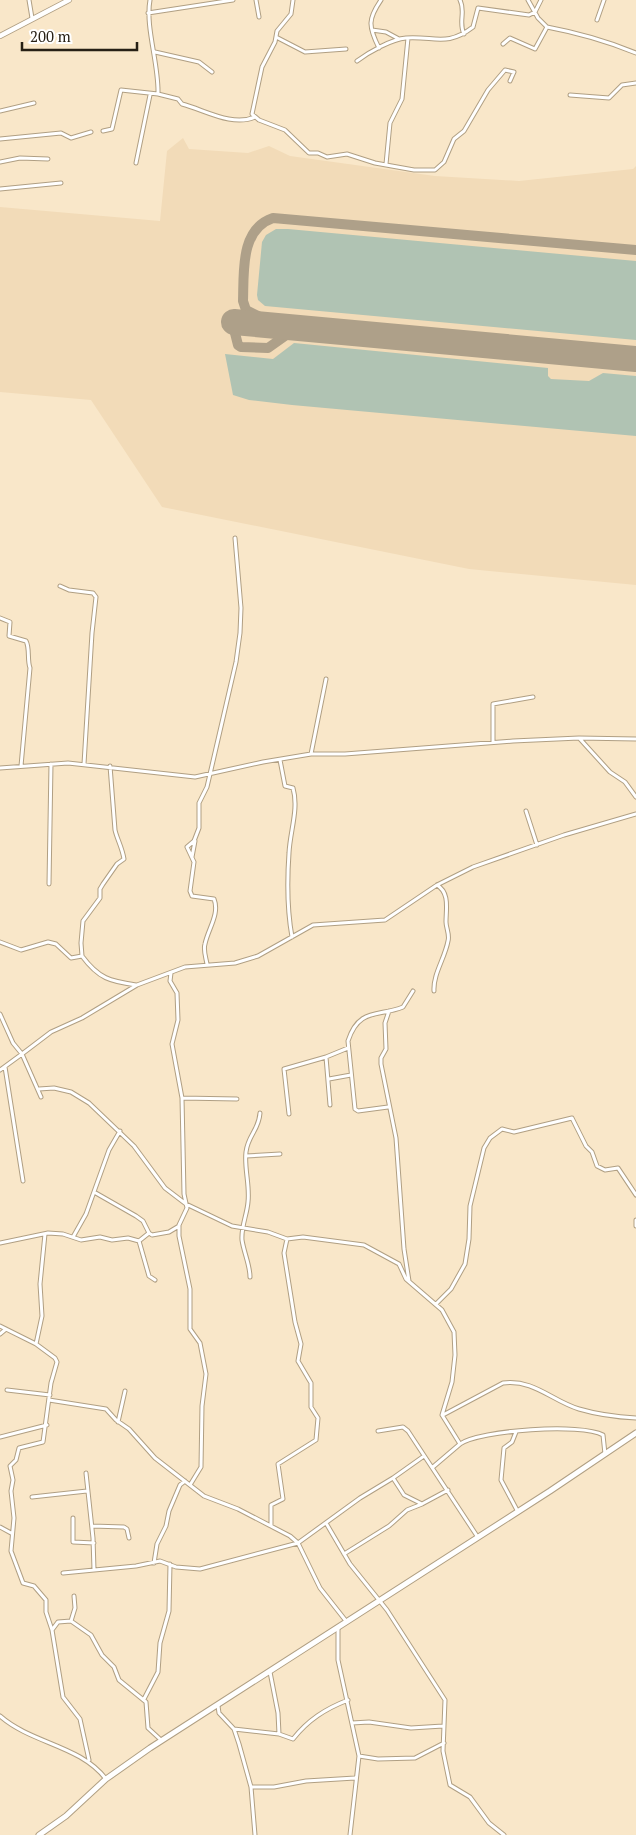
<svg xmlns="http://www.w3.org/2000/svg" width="636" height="1835" viewBox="0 0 636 1835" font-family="'PT Serif',serif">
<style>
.built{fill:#f2dbb8}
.green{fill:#b0c3b3}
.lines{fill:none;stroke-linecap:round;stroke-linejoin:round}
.taxiway{stroke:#aea089;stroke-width:10}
.runway{stroke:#aea089;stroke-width:26}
.minor-casing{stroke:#b09f83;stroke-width:5}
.tertiary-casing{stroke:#b09f83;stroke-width:6}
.secondary-casing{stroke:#b09f83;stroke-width:7}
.minor{stroke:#fff;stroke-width:3}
.tertiary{stroke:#fff;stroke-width:4.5}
.secondary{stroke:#fff;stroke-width:5}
</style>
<rect width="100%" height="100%" fill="#f9e7c9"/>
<!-- built -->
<path class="built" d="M183,138L189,149L248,153L269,146L290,156L435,176L519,181L633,169L636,166V585L469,569L162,507L91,400L0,392V207L160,221L167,151Z"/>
<!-- green -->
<path class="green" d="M276,229H288L636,261V340L265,306L258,300L257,295L262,242L266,235Z
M294,343L548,368V376L551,379L589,381L603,373L636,376V436L292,405L249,400L233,395L225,354L273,359Z"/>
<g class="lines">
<!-- taxiway -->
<path class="taxiway" d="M258,316L246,310L243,301C244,272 240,229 273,218L636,250
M276,326L258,316L243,320L235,333L238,345L241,347L268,348L292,331L304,328"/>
<!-- runway -->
<path class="runway" d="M234,322L636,359"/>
<!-- minor casing -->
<g class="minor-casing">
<path id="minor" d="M29,0L32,18
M256,0L259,17
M293,0L291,14L277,31L275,42L262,67L252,114L259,120L285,130L309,153H318L327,157L347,154L375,163L414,170H435L444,162L454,139L464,131L488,90L505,70L514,72L510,81
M460,0C466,12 458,22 464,34
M148,13L233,0
M597,20L604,0
M547,27C579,33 607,41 636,53
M372,30L386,32L399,39
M276,37L305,52L346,49
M503,44L510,38L535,49L547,27L538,18L528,0
M379,48C368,26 368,19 381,0
M155,52L199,62L212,72
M357,61C369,52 392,39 406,38C435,36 447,47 473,27L478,8L529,15L535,12L541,0
M158,94L178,99L182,104C205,110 232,127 255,117
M570,95L609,98L622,85L636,83
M0,111L34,103
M103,131L112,129L121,90L158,94C159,64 145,27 150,0
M0,139L61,133L71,138L91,132
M0,162L20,158L48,159
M136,163L150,95
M386,164L390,123L402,99L408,38
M0,189L61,183
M60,586L69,590L93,593L96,597L92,633L84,764
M0,618L10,622L9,636L26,641C30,648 27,660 30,668L21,766
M580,739L610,772L625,782L636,797
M493,742V704L533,697
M311,754L326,679
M280,760L285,786L293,788C299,809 290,831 289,853C287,881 287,909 292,937
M0,768L68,763L195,777L263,762L311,754H345L513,741L579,738L636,739
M526,811L537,845
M192,857L195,841
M49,884L51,764
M0,942L21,950L48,942L56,944L71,958L82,956C99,979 110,981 136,985
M82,956L81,943L83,921L100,898V889L103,884L117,864L124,859C122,847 117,839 115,830L110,766
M207,964C206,958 203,950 205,944C208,929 220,914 214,899L192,896L190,891L194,862L187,847L194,841L199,828V803L207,787L236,662L240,633L241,608L235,538
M171,973L170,981L177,993L178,1020L172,1044L182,1098L184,1194L187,1208L179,1225V1236L190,1289V1329L200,1343L206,1374L202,1406L201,1467L190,1485
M434,991C433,974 445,958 448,941C450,935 446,928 446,922C446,909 450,893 437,885
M389,1011L385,1023L386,1049L381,1058V1064L396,1138L404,1249L409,1281
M0,1014L13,1043L22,1054L51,1032L82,1018L137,985L185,967L235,963L258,956L313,925L385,920L437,885L473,867L564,835L636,814
M5,1067L23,1181
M0,1070L22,1054L41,1097
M329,1079L351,1075
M39,1089L54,1088L71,1092L89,1103L134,1146L165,1188L186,1204L232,1226L268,1232L287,1239L284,1253L295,1322L301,1344L298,1361L311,1383V1407L318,1418L316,1440L278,1464L283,1499L271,1505V1526
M182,1098L237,1099
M330,1105L326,1057L348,1048
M388,1107L358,1111L355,1109L348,1041C359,1007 379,1017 403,1007L413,991
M289,1114L284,1069L326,1057
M246,1156L280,1154
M94,1192L136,1216L143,1221L149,1233L139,1241
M636,1220V1226
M149,1233L152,1235L169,1232L179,1226
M45,1234L40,1284L42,1316L36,1344L55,1358L57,1362L51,1383L43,1442L19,1448L16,1460L10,1466L13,1480L11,1491L14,1518L11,1551L23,1583L34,1586L46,1600V1612L52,1630L63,1697L80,1719L89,1760
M73,1237L86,1214L109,1150L120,1131
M287,1239L303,1237L364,1245L399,1264L406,1279L442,1310L454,1332L455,1355L452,1382L442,1415L460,1444L433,1467
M0,1243L48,1233L63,1234L81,1240L100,1237L112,1240L128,1238L139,1241L149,1276L155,1280
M250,1277C250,1265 244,1253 242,1240C241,1226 247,1215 248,1202C250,1185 244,1168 246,1152C248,1135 259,1130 260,1113
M436,1304L451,1289L465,1264L469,1239L470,1206L484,1148L490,1138L502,1129L514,1132L572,1118L586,1146L592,1152L597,1166L605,1170L618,1168L636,1195
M0,1326L36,1344
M0,1334L6,1329
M7,1390L50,1395
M49,1400L106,1409L116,1420L129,1429L155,1458L204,1496L238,1509L290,1536L298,1543L200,1569L176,1567L160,1561L136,1566L63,1573
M443,1415L503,1383C534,1379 552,1401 579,1409C596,1414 617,1417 636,1418
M118,1422L125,1391
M378,1431L403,1427L408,1431L477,1536
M516,1432L512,1442L504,1448L501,1480L518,1512
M0,1437L47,1425
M460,1444C480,1430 582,1423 603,1435L605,1454
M86,1473L93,1538L94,1570
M393,1478L424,1456
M32,1497L87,1491
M73,1518V1542L94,1543
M326,1523L350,1564L387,1610L445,1700L443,1751L450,1785L470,1797L489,1823L504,1835
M92,1526L124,1527L127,1529L129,1538
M0,1527L11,1533
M344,1554L389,1526L407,1510L422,1504
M154,1563L157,1544L166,1526L169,1511L180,1485L185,1481
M71,1621L91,1635L102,1655L114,1667L119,1680L146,1702L148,1728L161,1740
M346,1621L320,1588L298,1543L360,1498L393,1478L404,1495L422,1504L448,1490
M338,1628V1660L359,1756L350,1835
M52,1630L58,1622L71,1621L75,1608L74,1596
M270,1672L278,1713L279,1734L293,1739C308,1720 325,1709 348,1700
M144,1699L158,1672L160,1643L169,1611L170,1564
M218,1706L219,1713L234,1729L239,1744L251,1787L255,1835
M0,1716C32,1744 80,1745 106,1779
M352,1723L369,1722L411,1728L443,1726
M234,1729L279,1734
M359,1756L378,1759L415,1758L444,1743
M251,1787H274L306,1781L355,1778"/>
</g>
<!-- tertiary casing -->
<g class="tertiary-casing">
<path id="tertiary" d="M0,36L69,0"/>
</g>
<!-- secondary casing -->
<g class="secondary-casing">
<path id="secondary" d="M39,1835L66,1816L106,1779L150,1748L550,1491L636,1433"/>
</g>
<!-- minor -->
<use href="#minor" class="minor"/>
<!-- tertiary -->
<use href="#tertiary" class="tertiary"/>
<!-- secondary -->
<use href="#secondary" class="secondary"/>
</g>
<!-- scale -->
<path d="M22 42v8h115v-8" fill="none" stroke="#272015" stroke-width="2.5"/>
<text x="30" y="42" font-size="15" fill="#272015" stroke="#ffffff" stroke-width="4" paint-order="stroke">200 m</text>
</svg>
